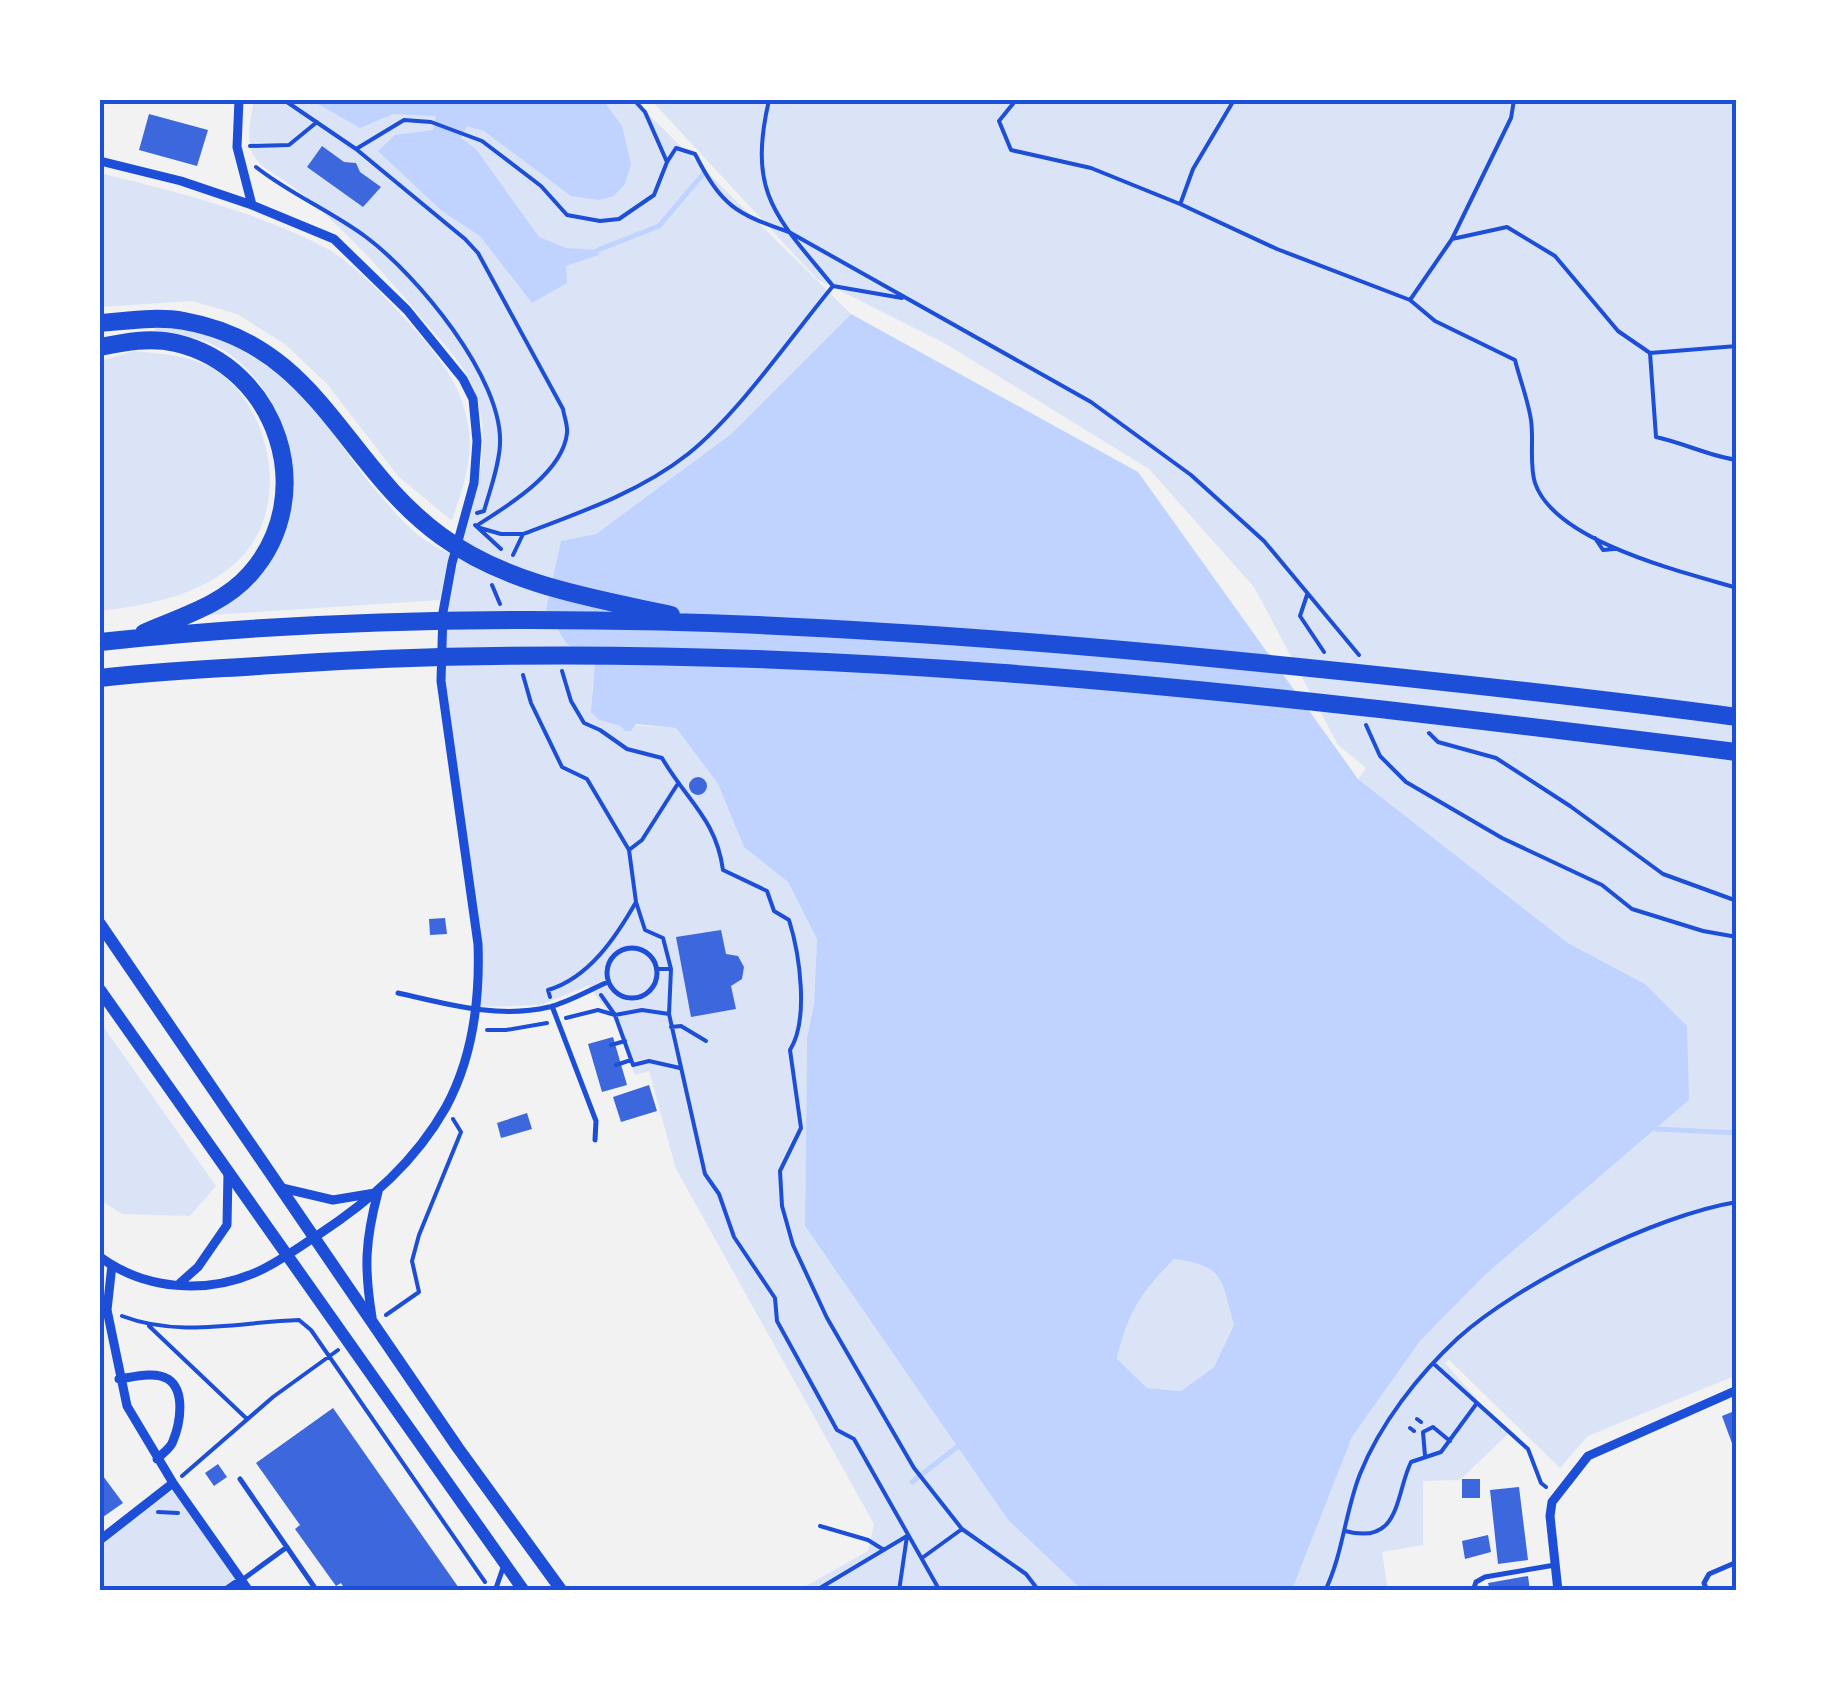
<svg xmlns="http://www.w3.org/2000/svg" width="1837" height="1691" viewBox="0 0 1837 1691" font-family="'Work Sans',sans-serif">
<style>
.green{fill:#dbe4f7}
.water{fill:#bfd3fe;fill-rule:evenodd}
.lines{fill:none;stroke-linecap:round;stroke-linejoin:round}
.stream{stroke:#bfd3fe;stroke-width:5}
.building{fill:#3d67dc}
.path{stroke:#1d4ed8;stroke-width:4}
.service{stroke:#1d4ed8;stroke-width:5}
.minor{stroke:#1d4ed8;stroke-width:9}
.secondary{stroke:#1d4ed8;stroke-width:12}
.motorway{stroke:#1d4ed8;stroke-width:18}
.neatline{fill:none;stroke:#1d4ed8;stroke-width:4}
</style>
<rect width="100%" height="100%" fill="#f2f2f2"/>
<!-- green -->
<path class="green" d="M254,100H634L851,314L731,434L596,534L561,541L596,662L592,690L599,720C624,727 650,725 676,728L718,784L744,847L788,882L817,939L814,1001L807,1038L805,1226L1008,1520L1083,1591H797L868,1551L874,1524L676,1169L649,1071L635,1075L613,1018L588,986L540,1005L480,1007C490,915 460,821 447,730C442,693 444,654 447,617C453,542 507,455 470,381C459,358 440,340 424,321C385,273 341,225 292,186C280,176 259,169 252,152C246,137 251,116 254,100Z
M651,100H1737V1375L1588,1436L1560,1468L1449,1360L1445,1363L1508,1434L1460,1480L1423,1481V1545L1382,1552L1388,1591H1273L1294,1585L1352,1437L1420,1341L1485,1275L1689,1100L1645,984L1568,943L1358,779L1366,768L1338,745L1254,587L1149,469L946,344L817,279Z
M100,173C176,192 256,211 326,248C354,263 395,307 416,331C443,362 464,390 469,431C473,462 461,492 452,521L398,476L327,384L285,344L237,314L192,301L100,307Z
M154,324C179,328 206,331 230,340C299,369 332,440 379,494C399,518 419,541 449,553L440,600L197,616C206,613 218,610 226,605C315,552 310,410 228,353C207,338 180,335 155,331Z
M134,351C161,354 193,355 215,370C270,406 290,501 245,553C210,594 150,605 100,611V361Z
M100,1022L216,1186L190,1216L122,1214L100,1200Z
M1174,1259C1225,1266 1221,1280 1234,1325L1214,1367L1181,1391L1147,1388L1117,1360C1128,1312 1140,1294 1174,1259Z
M173,1490L236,1580L221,1591H100V1543Z"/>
<!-- water -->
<path class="water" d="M311,100H603L622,126L631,164L625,184L614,196L599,200L571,196L484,131L467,126L461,138L476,149L539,237L566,248L598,250L599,255L566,266L567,283L532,303L480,236L442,211L378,151L395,135L433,130L436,116L393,114L360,128Z
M851,314L1138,472L1358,779L1568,943L1645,984L1687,1026L1689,1100L1485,1275L1420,1341L1352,1437L1294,1585L1273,1591H1083L1008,1520L805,1226L807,1038L814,1003L817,939L788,882L744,847L718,784L676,728L636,724L631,731H625L621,726L599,720L591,712L595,662L566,643L546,610L561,541L596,534L731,434ZM1174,1259C1225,1266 1221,1279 1234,1325L1214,1367L1181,1391L1147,1388L1117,1359C1128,1312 1140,1294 1174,1259Z"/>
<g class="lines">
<!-- stream -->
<path class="stream" d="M598,250L659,226L704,173
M1656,1129L1737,1133
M912,1482L957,1447"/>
</g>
<!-- building -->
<path class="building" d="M149,114L208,130L197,166L139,150Z
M322,146L344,162L356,163L360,172L381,187L363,207L307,167Z
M689 786a9 9 0 1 1 18 0a9 9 0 1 1-18 0Z
M445,918L447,934L430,935L429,919Z
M721,930L726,954L738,956L744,967L742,979L731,986L736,1009L691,1017L676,937Z
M613,1037L627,1085L602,1092L588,1044Z
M649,1085L657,1111L621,1122L613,1097Z
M527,1113L532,1129L501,1138L497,1123Z
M333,1408L461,1591H346L341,1583L336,1586L295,1529L300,1525L256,1463Z
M1737,1410V1445L1733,1446L1722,1416Z
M218,1464L227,1477L214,1486L205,1473Z
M100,1472L123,1503L103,1517L100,1513Z
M1462,1479H1480V1498H1462Z
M1519,1487L1528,1560L1498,1564L1490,1490Z
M1488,1535L1491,1552L1465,1559L1462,1541Z
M1528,1576L1530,1591H1490L1488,1583Z"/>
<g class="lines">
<!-- path -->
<path class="path" d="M284,100L356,149L465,239L478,253L563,409C564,416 568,426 567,433C563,473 506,507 476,526
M769,100C747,195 777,217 833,286L902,298
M1016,100L999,121L1011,150L1091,168L1180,204L1277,249L1410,300L1435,321L1515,360C1520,380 1528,400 1531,420C1534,440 1529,464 1535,483C1555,542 1683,572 1737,588
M250,146L289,145L317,122
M356,149L404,120L431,122L482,141L541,186L567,215L600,221L619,219L654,195L667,162L645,112L634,100
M667,162L676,148L695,154C722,206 734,213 789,232L1091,402L1191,475L1264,541L1359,655
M256,167C290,194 331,211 366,237C417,275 503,378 500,444C499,466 490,490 484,511L477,513
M1181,202L1193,169L1234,100
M1452,239L1507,227L1555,256L1618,331L1650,353L1737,346
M1410,300L1452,239L1511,118L1514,100
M1650,353L1656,437C1684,443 1709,456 1737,460
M475,525L501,549
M480,528L501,534H523
M1595,538L1603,550L1614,549
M513,555L523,534C579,513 640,492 688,454C739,413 790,338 833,286
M492,585L500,604
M1307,595L1300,616L1324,652
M562,671L571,701L584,723L600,730L627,749L662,758C687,801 716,819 723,870L767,891L774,911L789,920C800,955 809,1020 790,1050L801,1128L780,1171L782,1206L793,1245L827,1318L914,1468L962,1529L1026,1574L1039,1591
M523,675L531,703L562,767L587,779L629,850L636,902L645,930L663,938L671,969L669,1014L705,1174L719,1194L734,1237L775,1298L777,1321L837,1430L854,1439L940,1591
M1366,725L1380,756L1406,782L1502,838L1602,885L1632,909L1703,931L1737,937
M1429,733L1438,742L1496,758L1570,806L1663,874L1737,901
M629,850L642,840L677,785
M657,969H671
M601,995L615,1015L633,1065L649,1061L680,1068
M550,997L548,990C589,978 616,937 636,902
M566,1018L598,1010L615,1015L642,1010L669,1014
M671,1027L681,1026L706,1041
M487,1030H506L547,1023
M611,1045L625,1041
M616,1065L631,1060
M386,1315L419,1292L412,1261L419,1235L461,1132L453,1119
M122,1316C180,1338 239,1322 299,1320L311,1330L485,1582
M149,1326L247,1419
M1434,1364L1528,1449L1541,1483L1546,1487
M1417,1419L1421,1422
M1410,1428L1414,1431
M1425,1456L1423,1432L1433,1427L1450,1441
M182,1476L273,1397L338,1350
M158,1512L178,1513
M820,1526L868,1540L884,1550
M1345,1531C1401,1546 1395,1495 1411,1462L1441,1452L1477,1403
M922,1558L962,1529
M815,1591L907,1536L899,1591
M1325,1591C1343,1554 1345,1512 1360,1474C1380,1424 1418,1375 1458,1338C1519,1283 1656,1215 1737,1202"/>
<!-- service -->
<path class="service" d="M607 973a25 25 0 1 1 50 0a25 25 0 1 1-50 0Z
M398,993C447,1004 499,1019 549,1007C569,1002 589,990 608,982
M552,1006L596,1121L595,1140
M240,1479L317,1591
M242,1580L287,1547
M495,1591L504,1565
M1473,1591L1476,1582L1485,1577L1555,1565
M1707,1591L1704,1583L1709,1574L1737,1562"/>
<!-- minor -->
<path class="minor" d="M239,100L237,147L252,205
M100,161L181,181L252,205L334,239L407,310L463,379L473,399L477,441L474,483L452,563L443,612L441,681L478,944C480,999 473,1057 446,1107C415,1162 371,1200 318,1235C299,1247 280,1261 259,1271C207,1295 145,1290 100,1257
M282,1188L333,1200L375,1193
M112,1265L107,1310L127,1406L173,1483L249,1591
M180,1283L198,1267L227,1225L228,1173
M372,1317C364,1268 365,1241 378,1192
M119,1379C133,1377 155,1371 168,1379C186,1391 180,1424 173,1441C171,1448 163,1453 157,1459
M100,1540L173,1483
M226,1591L242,1580
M1558,1591L1550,1516L1552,1502L1588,1456L1737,1390"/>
<!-- secondary -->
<path class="secondary" d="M100,924L458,1448L562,1591
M100,990L524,1591"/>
<!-- motorway -->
<path class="motorway" d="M100,323C127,321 157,316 184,321C319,345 342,464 441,536C508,585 592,598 671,615
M100,347C125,342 150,337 176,343C278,367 320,495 250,574C223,605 180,617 144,633
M100,642C472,601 849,623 1220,659C1393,676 1565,694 1737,717
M100,678C157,671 215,669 273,665C763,631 1251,692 1737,752"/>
</g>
<!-- border -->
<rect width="1837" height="1691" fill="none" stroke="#ffffff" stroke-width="205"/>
<rect x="102" y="102" width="1632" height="1486" class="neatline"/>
</svg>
